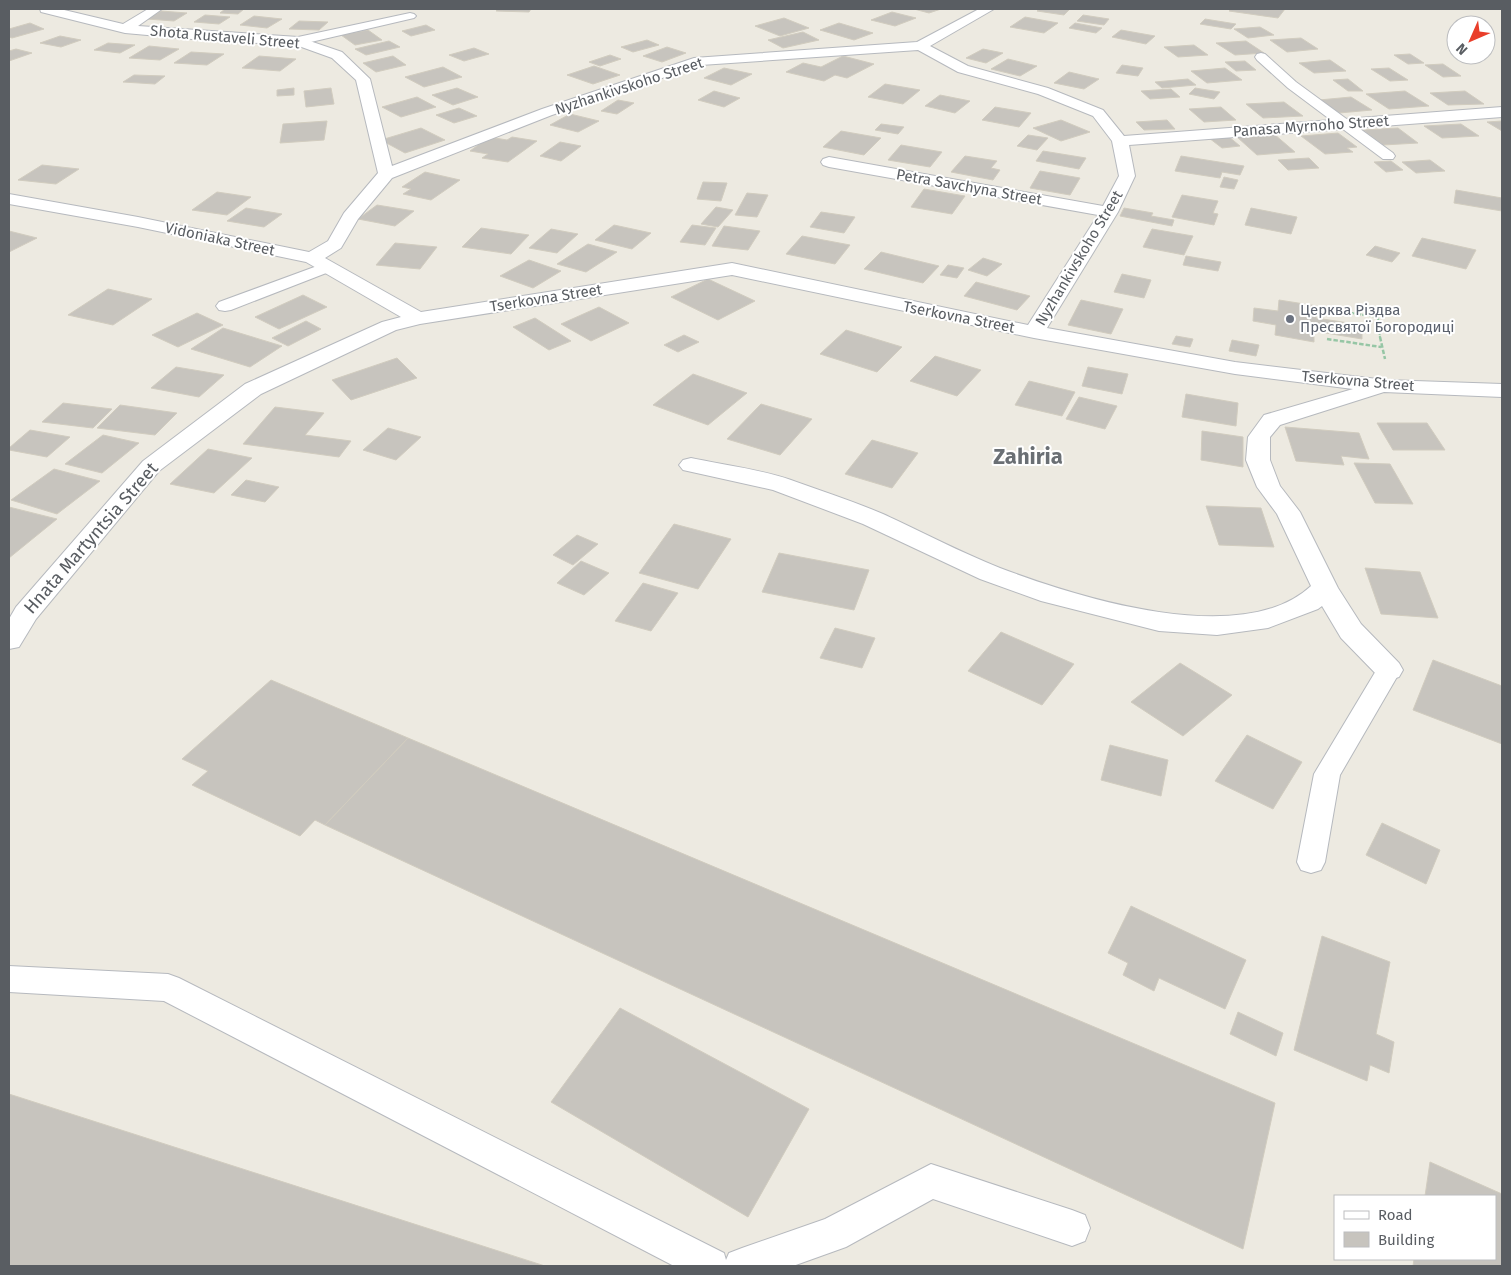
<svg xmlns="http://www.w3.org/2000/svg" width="1511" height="1275" viewBox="0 0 1511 1275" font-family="'Fira Sans',sans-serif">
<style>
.building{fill:#c7c4be;stroke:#d1ccbf}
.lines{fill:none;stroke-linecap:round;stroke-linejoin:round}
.service-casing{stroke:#b6b9be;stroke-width:2}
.minor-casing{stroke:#b6b9be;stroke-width:2}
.path-far1{stroke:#96c6a5;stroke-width:2;stroke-dasharray:2.5 1;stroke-linecap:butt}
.path{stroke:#96c6a5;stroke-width:2.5;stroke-dasharray:4.5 2;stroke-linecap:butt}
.service{fill:#fff;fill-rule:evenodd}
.minor{fill:#fff;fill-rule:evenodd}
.worship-dot{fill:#6b7280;stroke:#fff;stroke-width:2}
.labels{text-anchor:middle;stroke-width:4;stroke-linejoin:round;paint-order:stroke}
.far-street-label{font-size:15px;fill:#595d62;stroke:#fff}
.far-worship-label{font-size:15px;fill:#5b616d;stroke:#fff;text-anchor:start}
.street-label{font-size:18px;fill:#595d62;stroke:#fff}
.district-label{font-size:22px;font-weight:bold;fill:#6a6f74;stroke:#fff}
</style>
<rect width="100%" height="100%" fill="#edeae1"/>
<!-- building -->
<path class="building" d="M225,9H244L238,14L220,13Z
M498,9H531L529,12L496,11Z
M914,9H941L929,13Z
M1040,9H1070L1064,15L1037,11Z
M1231,9H1285L1278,18L1229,11Z
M161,11L187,13L174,21L147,19Z
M892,12L916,18L895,26L871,20Z
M205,15L230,17L219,24L194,22Z
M1083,15L1109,19L1104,25L1077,21Z
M254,16L282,19L267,28L240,25Z
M1025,17L1058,23L1044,33L1010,27Z
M784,18L809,28L780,36L755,26Z
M1205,19L1236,24L1231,29L1200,24Z
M299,21L328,22L319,30L289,29Z
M30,23L44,29L12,38L9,37V29Z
M839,23L873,33L854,40L820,30Z
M1075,23L1102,28L1096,33L1069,28Z
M426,25L435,30L411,36L402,31Z
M1260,27L1274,35L1248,38L1234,29Z
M368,30L382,40L355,45L341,35Z
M1121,30L1155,36L1146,44L1112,37Z
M803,32L819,40L783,48L768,40Z
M60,36L81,40L61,47L40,43Z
M1301,38L1318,49L1287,52L1270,40Z
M647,40L659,45L633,52L621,47Z
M389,41L400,47L366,55L355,49Z
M1246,41L1264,53L1235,55L1216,43Z
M108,43L135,45L120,53L94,50Z
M1194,45L1208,55L1178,57L1164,47Z
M149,46L179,49L160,60L129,58Z
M667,47L686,53L662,62L643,56Z
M474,48L489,54L464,61L449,55Z
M16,49L32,53L9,61V51Z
M983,49L1003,53L986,63L966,58Z
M191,52L224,54L207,65L174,63Z
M1410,54L1424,63L1408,64L1394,55Z
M610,55L621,59L600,66L589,62Z
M259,56L296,59L280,71L242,68Z
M393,56L406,65L376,72L363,63Z
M843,56L874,64L847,78L835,75L824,81L786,72L803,63L821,67Z
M1008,59L1037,66L1020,76L991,69Z
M1330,60L1346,71L1314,73L1299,63Z
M1245,61L1256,70L1236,71L1225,62Z
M1443,64L1461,76L1443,77L1425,65Z
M1122,65L1143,68L1138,76L1116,73Z
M594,66L620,75L593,84L567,75Z
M443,67L462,77L424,87L405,77Z
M724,68L752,74L731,85L704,78Z
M1225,68L1242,80L1207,83L1191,71Z
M1389,68L1408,80L1390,81L1371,69Z
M1069,72L1099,79L1084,89L1054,83Z
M134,75L165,76L155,84L123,82Z
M1188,79L1196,85L1162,88L1155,82Z
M1348,79L1363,91H1348L1333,80Z
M885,84L920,90L903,104L868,97Z
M294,88V95L277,96V90Z
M331,88L334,104L306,107L304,91Z
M457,88L478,97L453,105L432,95Z
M1195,88L1220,92L1214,99L1189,94Z
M1171,89L1180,97L1150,99L1141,91Z
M714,91L740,98L724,107L698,100Z
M1405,91L1429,106L1389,109L1366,94Z
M1465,91L1484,104L1448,105L1430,93Z
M940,95L970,101L955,113L925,106Z
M417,97L436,107L401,117L382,107Z
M1351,97L1372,110L1339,113L1319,100Z
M618,100L634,103L617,114L601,111Z
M1284,102L1303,116L1263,118L1246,104Z
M995,107L1031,113L1019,127L982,120Z
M1221,107L1236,120L1204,122L1189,109Z
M459,108L477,116L454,123L436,115Z
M570,114L599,121L578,132L550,125Z
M1061,120L1090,132L1061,141L1033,128Z
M1167,120L1175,129L1144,130L1136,122Z
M327,121L324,140L280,143L283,124Z
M1502,121V131L1487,122Z
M881,124L904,127L898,134L875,130Z
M1461,124L1479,136L1442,138L1424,126Z
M421,128L445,140L405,153L381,140Z
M1398,128L1418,143L1383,145L1363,130Z
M841,131L881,138L864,155L823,147Z
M1338,133L1357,147L1347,148L1353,152L1325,154L1301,136Z
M1274,134L1295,152L1257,155L1237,137Z
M1028,135L1048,138L1037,150L1017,146Z
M1228,136L1240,146L1222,148L1209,138Z
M489,137L507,140L512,137L537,141L508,162L482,158L488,154L470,151Z
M560,142L581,146L561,161L540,156Z
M901,145L942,152L930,167L888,160Z
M1043,151L1086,158L1079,169L1036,161Z
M965,156L997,161L991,168L1000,170L993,180L951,172Z
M1181,156L1244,166L1240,175L1222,172L1220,178L1175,171Z
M1309,158L1319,168L1288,170L1278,160Z
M1430,160L1445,171L1416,173L1402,162Z
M1391,161L1403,170L1386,172L1374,162Z
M42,165L79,169L56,184L18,180Z
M1040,171L1080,178L1070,195L1030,188Z
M425,172L460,180L431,200L403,194L411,189L402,187Z
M1224,177L1238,180L1234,189L1220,187Z
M703,182L727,183L721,201L697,199Z
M924,189L965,196L952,214L911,207Z
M1456,190L1502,198V211L1454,203Z
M217,192L251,197L227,215L192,210Z
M747,193L768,195L757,217L735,215Z
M1182,195L1218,201L1213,213L1218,214L1214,225L1172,217Z
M377,205L414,211L395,226L358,219Z
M716,207L733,210L718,227L701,224Z
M246,208L282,214L264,227L227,221Z
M1124,208L1153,213L1151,216L1174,220L1172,226L1120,216Z
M1251,208L1297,217L1291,234L1245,225Z
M821,212L855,217L844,233L810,227Z
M614,225L651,233L632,249L595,240Z
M692,225L716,228L705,245L680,242Z
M724,226L760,231L748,250L712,246Z
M481,228L529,235L511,254L462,247Z
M551,229L578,234L557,253L529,248Z
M1152,229L1193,236L1184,255L1143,247Z
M9,231L37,238L9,252Z
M802,236L850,245L835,264L786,254Z
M1422,238L1476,250L1466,269L1412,256Z
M395,243L437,247L420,269L376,265Z
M588,244L617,252L586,272L557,264Z
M1375,246L1400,253L1392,262L1366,255Z
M881,252L939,266L923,283L864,269Z
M1186,256L1221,262L1218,271L1183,265Z
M983,258L1002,264L987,276L968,270Z
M529,260L561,271L533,288L500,276Z
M948,265L964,268L957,278L940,275Z
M1122,274L1151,280L1144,298L1114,292Z
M708,279L755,301L718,320L671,297Z
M976,282L1030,296L1017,310L964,296Z
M108,289L152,299L113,325L68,315Z
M303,295L327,307L279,329L255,317Z
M1081,300L1123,309L1111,334L1068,325Z
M1279,300L1317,306L1316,318L1362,325V339L1314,331V342L1275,335L1276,325L1253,321L1254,308L1278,311Z
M599,307L629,323L591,341L561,324Z
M197,313L223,325L178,347L152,335Z
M535,318L571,341L549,350L513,327Z
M306,321L321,329L288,346L272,338Z
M223,328L282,346L250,367L191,349Z
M846,330L902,347L877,372L820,354Z
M684,335L699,342L678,352L664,345Z
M1176,336L1193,339L1190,347L1172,344Z
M1232,340L1259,345L1256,356L1229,351Z
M935,356L981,370L957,396L910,381Z
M397,358L417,378L351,400L332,380Z
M176,367L224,375L199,397L151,388Z
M1088,367L1128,374L1122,394L1082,386Z
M693,374L747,393L708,425L653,405Z
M1029,381L1075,392L1062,416L1015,405Z
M1186,394L1238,403L1236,426L1182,417Z
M1079,397L1117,406L1105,429L1066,419Z
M63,403L112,409L93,428L42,422Z
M761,404L812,419L780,455L727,439Z
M120,405L177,413L155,435L97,428Z
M275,407L324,413L305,435L351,441L339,457L243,444Z
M1377,423H1427L1445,450H1393Z
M1285,427L1359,433L1369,459L1341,456L1344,465L1296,461Z
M388,428L421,437L396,460L363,450Z
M30,430L70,437L47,457L9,450V448Z
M1202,431L1243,437V467L1201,460Z
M103,435L139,443L102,473L65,464Z
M872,440L918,453L892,488L845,474Z
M208,449L252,458L214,493L170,484Z
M1354,463L1390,464L1413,504L1375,503Z
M54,469L100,481L57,514L11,500Z
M246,480L279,487L265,502L231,495Z
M1206,506L1261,508L1274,547L1219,545Z
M9,507L57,519L9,558Z
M674,524L731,539L698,589L639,573Z
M577,535L598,544L573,565L553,555Z
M779,553L869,570L854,610L762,592Z
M581,561L609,573L584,595L557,583Z
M1365,568L1420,572L1438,618L1381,614Z
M643,583L678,593L651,631L615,621Z
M835,628L875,638L862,668L820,658Z
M1001,632L1074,664L1042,705L968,671Z
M1433,660L1502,686V744L1413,710Z
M1180,663L1232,695L1183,736L1131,702Z
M271,680L408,738L325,825L315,820L300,836L192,785L208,771L182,759Z
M1247,735L1302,762L1273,809L1215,781Z
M408,738L1275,1103L1243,1249L325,825Z
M1110,745L1168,760L1161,796L1101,780Z
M1382,823L1440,850L1426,884L1366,855Z
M1131,906L1246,960L1225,1009L1159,978L1154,991L1123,975L1128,963L1108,953Z
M1322,936L1390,962L1376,1034L1394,1042L1389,1073L1370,1065L1367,1081L1294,1050Z
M620,1008L809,1109L748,1217L551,1102Z
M1238,1012L1283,1033L1276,1056L1230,1034Z
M9,1094L545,1266H9Z
M1430,1162L1502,1194V1266H1413L1414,1259H1495V1196H1425Z"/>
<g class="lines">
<!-- service casing -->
<g class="service-casing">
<path id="service" d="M410,13L414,14L416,16L414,18L298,45L292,41L298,37Z
M1261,53L1265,54L1296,82L1393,153L1395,156L1393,159H1383L1288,88L1257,60L1255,57L1257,54Z
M328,262L334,264L336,267L334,270L231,310L225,311L219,310L216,306L219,302Z
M1389,661L1398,664L1401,670L1340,775L1325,862L1321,870L1311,873L1301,870L1297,862L1314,774L1380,664Z
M9,966L168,974L179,978L724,1253L726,1260L729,1253L742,1248L825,1219L931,1164L1072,1210L1085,1215L1090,1228L1085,1241L1072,1246L933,1199L846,1247L793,1266H674L164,1001L9,992Z"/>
</g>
<!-- minor casing -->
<g class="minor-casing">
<path id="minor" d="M40,9H60L123,24L148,9H162L138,26L298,37L342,52L370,79L392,166L542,109L694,58L917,42L979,9H994L930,46L968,66L1048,88L1103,110L1124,136L1502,107V117L1129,145L1135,176L1118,212L1047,328L1235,362L1386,380L1502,384V397L1384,392L1280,425L1270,437V460L1280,486L1300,512L1338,588L1361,624L1399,663L1403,670L1399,677L1389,680L1379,677L1341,638L1322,606L1318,609L1268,628L1217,635L1159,631L1041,601L980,579L863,524L773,490L683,470L679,465L683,460L691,458C724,465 759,469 791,480C821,491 853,501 883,514C922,532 960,552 1000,568C1077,597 1242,650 1311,586L1277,514L1257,487L1246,460L1248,437L1264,415L1353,389L1235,374L1034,338L732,275L420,324L396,330L261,394L159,471L36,619L19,647L9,649V619L16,607L143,461L245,384L382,322L401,317L306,262L138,227L9,204V194L138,217L309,252L328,241L344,213L378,173L356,80L332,58L296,45L203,40L125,33L41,12ZM918,50L958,72L1038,94L1093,116L1112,141L1119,176L1103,206L829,157L823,159L821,162L823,165L829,167L1098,215L1028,325L732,263L421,312L325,258L341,248L358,219L392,178L552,115L701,65Z"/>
</g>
<!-- path-far1 -->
<path class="path-far1" d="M1331,310L1378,317L1380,338"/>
<!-- path -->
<path class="path" d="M1380,337L1385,359
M1327,339L1381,347"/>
<!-- service -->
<use href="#service" class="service"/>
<!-- minor -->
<use href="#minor" class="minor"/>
</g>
<!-- markers -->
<circle class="worship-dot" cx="1290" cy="319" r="5"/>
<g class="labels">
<!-- far-street labels -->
<g class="far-street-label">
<text transform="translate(225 37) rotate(5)" y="5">Shota Rustaveli Street</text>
<text transform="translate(629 86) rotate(-18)" y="5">Nyzhankivskoho Street</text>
<text transform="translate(1311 126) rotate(-4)" y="5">Panasa Myrnoho Street</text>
<text transform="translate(969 187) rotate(10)" y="5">Petra Savchyna Street</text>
<text transform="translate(220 239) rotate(12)" y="5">Vidoniaka Street</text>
<text transform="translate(1079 258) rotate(-59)" y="5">Nyzhankivskoho Street</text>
<text transform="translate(546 298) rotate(-9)" y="5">Tserkovna Street</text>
<text transform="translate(959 317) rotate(11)" y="5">Tserkovna Street</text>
<text transform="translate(1358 381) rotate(5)" y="5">Tserkovna Street</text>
</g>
<!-- far-worship labels -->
<g class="far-worship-label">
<text x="1300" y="315">Церква Різдва<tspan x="1300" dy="17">Пресвятої Богородиці</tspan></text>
</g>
<!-- street labels -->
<g class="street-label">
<text transform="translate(91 538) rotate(-49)" y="6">Hnata Martyntsia Street</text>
</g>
<!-- district labels -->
<g class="district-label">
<text x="1028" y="464">Zahiria</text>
</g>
</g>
<!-- border -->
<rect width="1511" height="1275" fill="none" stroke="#595d62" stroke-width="20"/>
<!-- legend -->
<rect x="1334" y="1195" width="162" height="65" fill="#ffffff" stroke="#bdbec0"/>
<rect x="1344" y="1211" width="25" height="8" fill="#ffffff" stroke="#bdbec0"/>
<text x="1378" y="1220" font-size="15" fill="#595d62">Road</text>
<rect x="1344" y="1232" width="25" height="15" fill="#c7c4be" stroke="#bdbec0"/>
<text x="1378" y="1245" font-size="15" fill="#595d62">Building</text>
<!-- north arrow -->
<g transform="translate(1471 40) rotate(225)"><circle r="24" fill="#ffffff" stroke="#bdbec0"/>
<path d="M0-4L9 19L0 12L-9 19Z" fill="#e93e2a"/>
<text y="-8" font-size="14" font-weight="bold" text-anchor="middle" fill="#595d62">N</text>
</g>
</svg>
